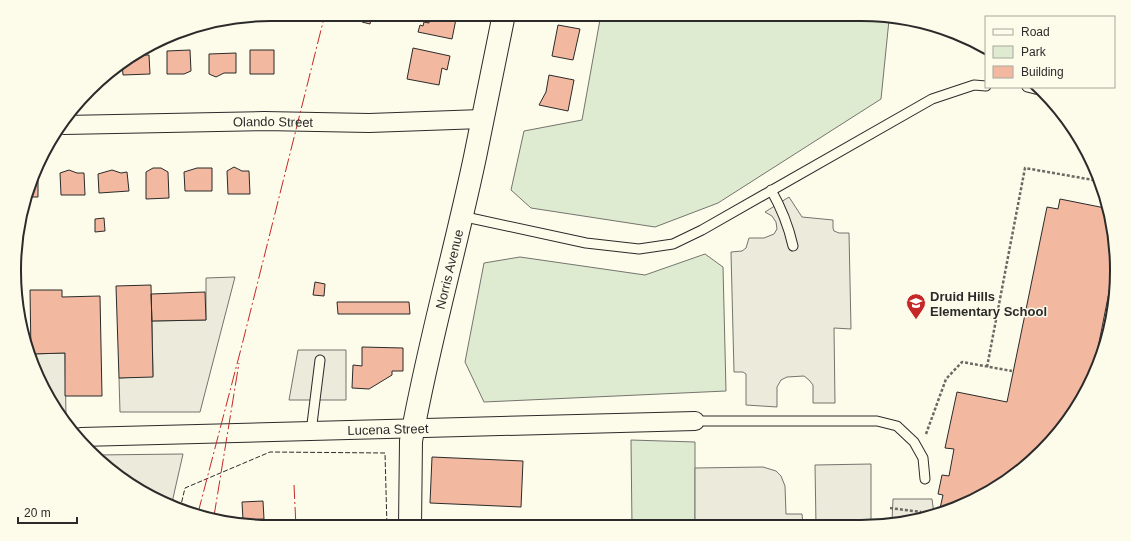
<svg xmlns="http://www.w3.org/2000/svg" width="1131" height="541" viewBox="0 0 1131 541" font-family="Arial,sans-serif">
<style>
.green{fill:#deebd1;stroke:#74746e}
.parking{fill:#eceadb;stroke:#74746e}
.building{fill:#f2b8a0;stroke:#2b2b2b}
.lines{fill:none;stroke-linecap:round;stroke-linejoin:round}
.lane-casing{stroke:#2b2b2b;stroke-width:11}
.street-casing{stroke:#2b2b2b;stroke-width:20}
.secondary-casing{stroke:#2b2b2b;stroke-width:24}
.path{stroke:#6a6964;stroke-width:2.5;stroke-dasharray:3 2;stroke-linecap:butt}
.lane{stroke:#fdfbea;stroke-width:9}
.street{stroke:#fdfbea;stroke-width:18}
.secondary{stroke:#fdfbea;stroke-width:22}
.fence{stroke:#2b2b2b;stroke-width:1;stroke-dasharray:5 2;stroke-linecap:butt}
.power{stroke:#c62828;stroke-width:1;stroke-dasharray:14 3 2 3;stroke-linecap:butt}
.labels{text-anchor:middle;stroke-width:3;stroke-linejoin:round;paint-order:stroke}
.street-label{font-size:13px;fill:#2b2b2b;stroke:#fdfbea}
.poi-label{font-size:13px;font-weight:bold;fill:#2b2b2b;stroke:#fdfbea;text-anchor:start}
.rim{fill:none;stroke:#2b2b2b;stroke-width:2}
</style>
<rect width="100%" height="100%" fill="#fdfbea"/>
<!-- green -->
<path class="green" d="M601,14H861L889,20L881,99L718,203L655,227L531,208L511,190L524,131L582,120Z
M705,254L723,267L726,391L484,402L465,362L484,263L520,257L645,275Z
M631,440L695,442V525L632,526Z"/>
<!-- parking -->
<path class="parking" d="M789,197L802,217L833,220V228L834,231L839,233H849L851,329L834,328L835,403H813V385L809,380L804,376L787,377L781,380L777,387V407L746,405V374L743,372H734L731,252L742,251L746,248L749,238H764L774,234L777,229L776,222L772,216L765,212Z
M235,277L200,412H120L119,378L153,376L152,321L206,320V278Z
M298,350H346V400H289Z
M65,353L66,417L41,384L31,354Z
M183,454L171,507L101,463L95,455Z
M871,464V525H816L815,465Z
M763,467L776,471L781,476L785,486L786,514H802L803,525H695V468Z
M893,499H932L934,514L895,525L892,521Z"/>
<!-- building -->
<path class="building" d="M364,14L372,15L370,24L362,22Z
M430,14H457L452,39L418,32L420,25L423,26L424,22L429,23Z
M558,25L580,29L573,60L552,56Z
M413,48L450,56L447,70L442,68L439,85L407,79Z
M190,50L191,71L184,74H167V51Z
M250,50H274V74H250Z
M236,53V73H224L216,77L209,74V54Z
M136,55H149L150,74L123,75L122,63Z
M549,75L574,80L568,111L539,105L546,92Z
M234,167L242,171H249L250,194H228L227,171Z
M153,168H161L168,172L169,198L146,199V172Z
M197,168H212V191H185L184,172Z
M69,170L77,173H84L85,195H61L60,173Z
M112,170L121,173L127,172L129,191L99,193L98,174Z
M36,174H38V197H28Z
M1060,199L1105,208L1115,262L1092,378L1064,427L1016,474L958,508L939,513L943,495L938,494L942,475L949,476L954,449L945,448L957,392L1007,402L1047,207L1058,209Z
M104,218L105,231L95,232V219Z
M315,282L325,284L324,296L313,295Z
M151,285L153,377L119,378L116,286Z
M30,290H62V297L100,296L102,396H65V353L31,354Z
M205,292L206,320L152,321L151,294Z
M337,302H409L410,314H338Z
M362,347L403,348V371H392V375L369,389L352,388L353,365L362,366Z
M432,457L523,461L521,507L430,503Z
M263,501L264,519L243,520L242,502Z"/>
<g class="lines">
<!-- lane casing -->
<g class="lane-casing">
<path id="lane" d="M1027,87L1043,91
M771,190C782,209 788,224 793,246
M461,216L586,243L639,249L673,244L702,230L932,99L974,85L986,86
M695,421H877L897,426L914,442L923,458L925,479
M311,432L320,360"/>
</g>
<!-- street casing -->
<g class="street-casing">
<g id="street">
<path id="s1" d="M64,125L264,121L369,123L482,119"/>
<path id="s2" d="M81,437L695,421"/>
</g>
</g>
<!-- secondary casing -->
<g class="secondary-casing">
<g id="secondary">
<path id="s3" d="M410,526L411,441C428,345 455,252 475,157C485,109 494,62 504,14"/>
</g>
</g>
<!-- path -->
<path class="path" d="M987,367L1025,168L1099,181
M926,434L946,379L962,362L1012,371
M890,508L921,512"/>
<!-- lane -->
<use href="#lane" class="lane"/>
<!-- street -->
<use href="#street" class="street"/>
<!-- secondary -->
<use href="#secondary" class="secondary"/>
<!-- fence -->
<path class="fence" d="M180,509L185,488L270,452L385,453L387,527"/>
<!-- power -->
<path class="power" d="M294,485L296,527
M198,513L242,345L325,14
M214,516L239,363"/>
</g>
<!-- icons -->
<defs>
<g id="school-pin" transform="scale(1)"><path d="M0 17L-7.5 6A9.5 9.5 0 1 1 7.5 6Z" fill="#c62828" stroke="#fdfbea"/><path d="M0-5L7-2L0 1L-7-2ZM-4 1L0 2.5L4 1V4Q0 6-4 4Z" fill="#fff"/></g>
</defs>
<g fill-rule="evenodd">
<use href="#school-pin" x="916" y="303"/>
</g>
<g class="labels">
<!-- street labels -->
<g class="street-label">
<text dy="5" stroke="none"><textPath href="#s1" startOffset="209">Olando Street</textPath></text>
<text dy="5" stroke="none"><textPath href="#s3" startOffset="261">Norris Avenue</textPath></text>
<text dy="5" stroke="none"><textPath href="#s2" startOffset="307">Lucena Street</textPath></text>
</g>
<!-- poi labels -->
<g class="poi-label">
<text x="930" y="301">Druid Hills<tspan x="930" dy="15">Elementary School</tspan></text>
</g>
</g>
<!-- crop -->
<path d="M0 0H1131V541H0ZM270 21H861A249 249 0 0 1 1110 270V271A249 249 0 0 1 861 520H270A249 249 0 0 1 21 271V270A249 249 0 0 1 270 21Z" fill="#fdfbea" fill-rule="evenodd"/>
<path class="rim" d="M270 21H861A249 249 0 0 1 1110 270V271A249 249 0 0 1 861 520H270A249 249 0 0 1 21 271V270A249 249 0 0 1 270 21Z"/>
<!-- legend -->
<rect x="985" y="16" width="130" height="72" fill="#fdfbea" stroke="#a9a89e"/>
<rect x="993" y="29" width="20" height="6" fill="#fdfbea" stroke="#a9a89e"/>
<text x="1021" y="36" font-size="12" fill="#2b2b2b">Road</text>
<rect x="993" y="46" width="20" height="12" fill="#deebd1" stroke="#a9a89e"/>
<text x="1021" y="56" font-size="12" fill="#2b2b2b">Park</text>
<rect x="993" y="66" width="20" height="12" fill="#f2b8a0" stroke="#a9a89e"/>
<text x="1021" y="76" font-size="12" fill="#2b2b2b">Building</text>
<!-- scale -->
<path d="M18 517v6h59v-6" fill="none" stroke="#2b2b2b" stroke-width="2"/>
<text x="24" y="517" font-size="12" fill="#2b2b2b" stroke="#fdfbea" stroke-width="3" paint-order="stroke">20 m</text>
</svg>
